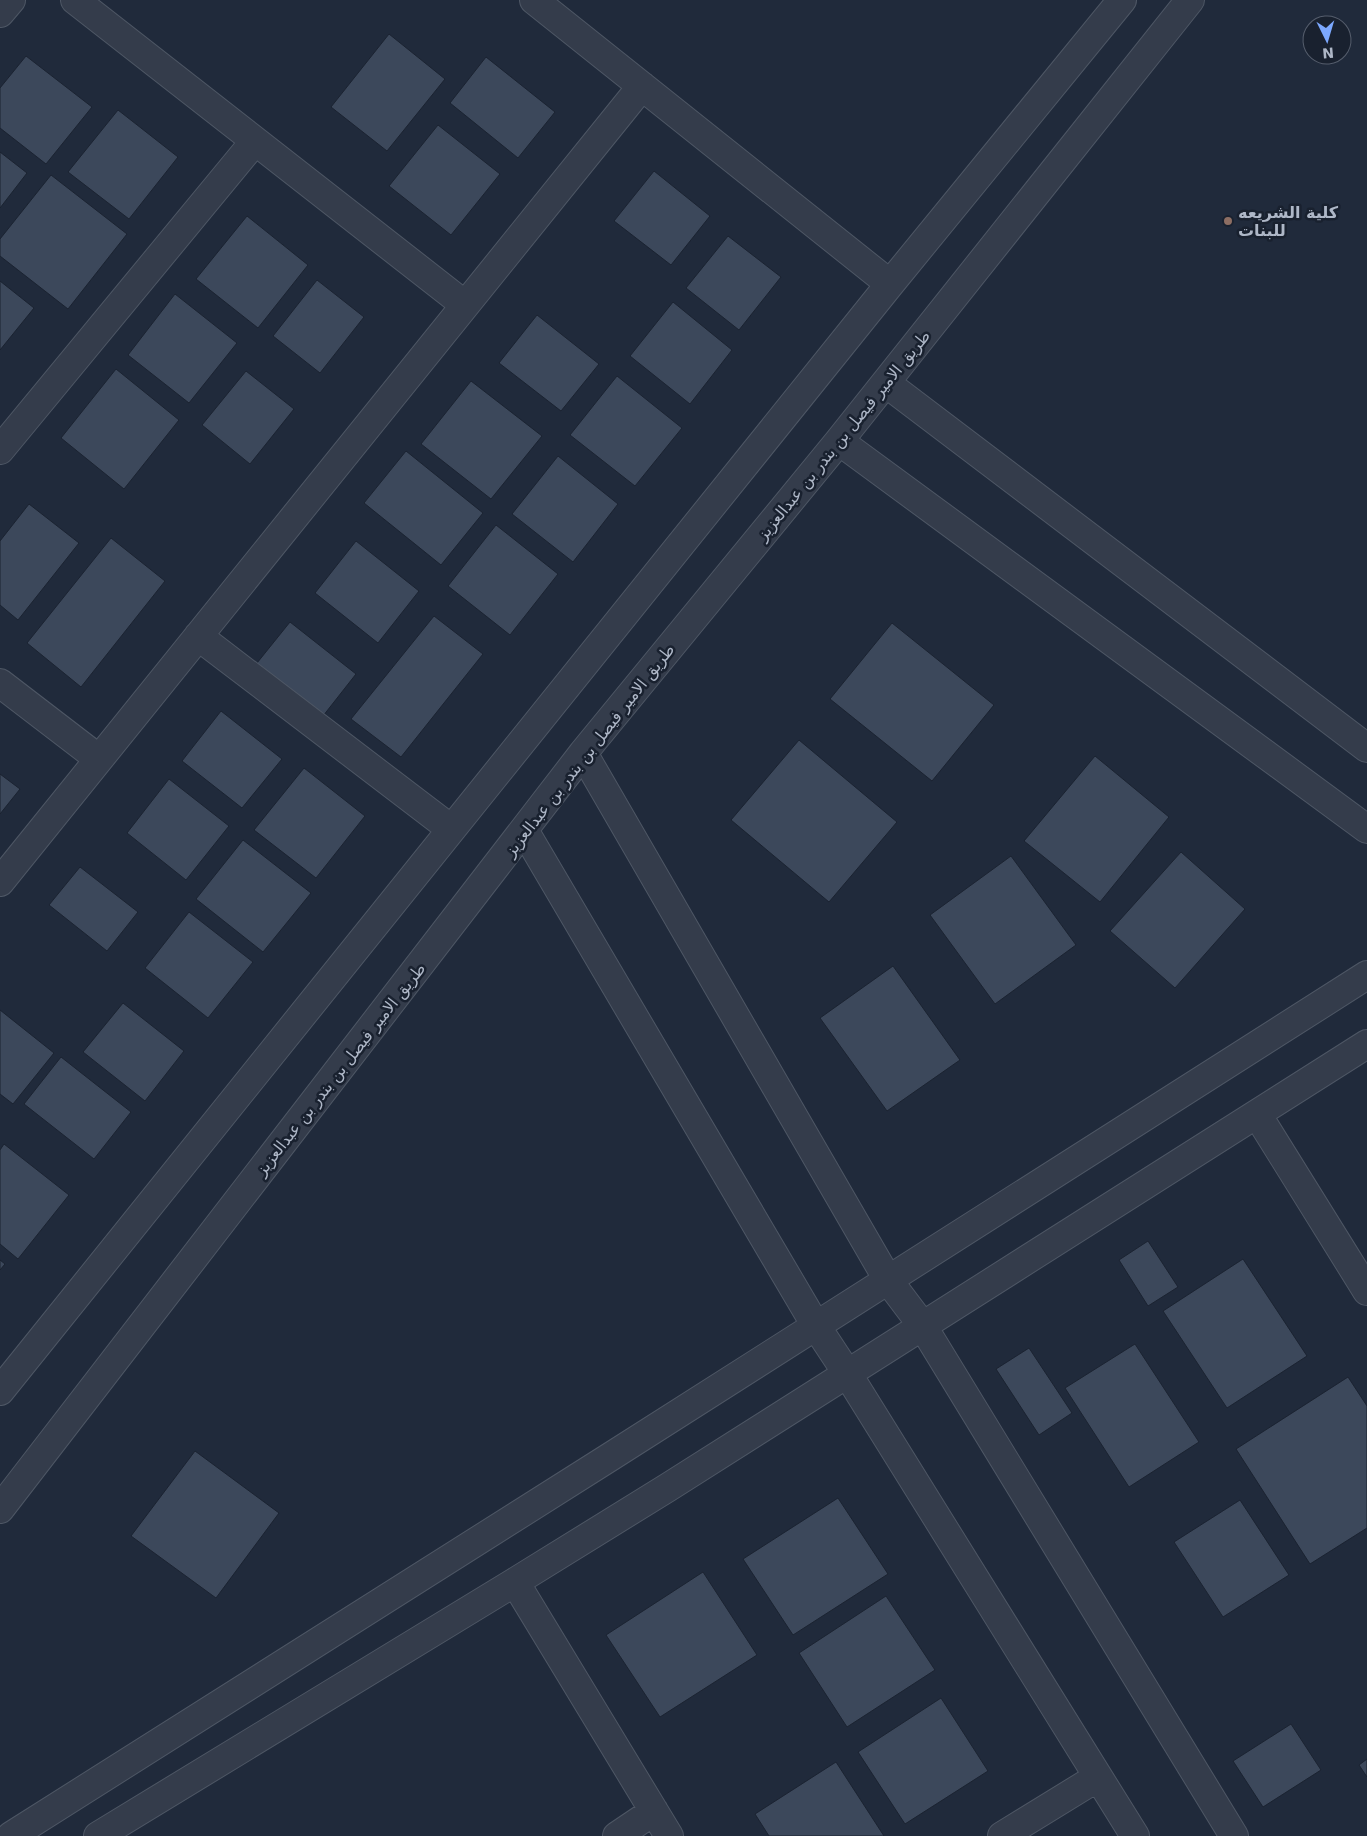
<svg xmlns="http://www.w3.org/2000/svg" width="1367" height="1836" viewBox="0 0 1367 1836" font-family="'DejaVu Sans',Cairo,sans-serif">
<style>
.building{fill:#3c485b;stroke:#1b2331}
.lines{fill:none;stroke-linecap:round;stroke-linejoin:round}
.minor-casing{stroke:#4e5765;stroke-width:30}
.minor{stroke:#343c4b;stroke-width:28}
.education-dot{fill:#8d6e63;stroke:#19212f;stroke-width:2}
.labels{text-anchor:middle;stroke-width:5;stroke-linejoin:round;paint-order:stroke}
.poi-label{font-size:16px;font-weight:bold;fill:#aeb7c7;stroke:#19212f;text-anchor:start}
.street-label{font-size:16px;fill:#aeb7c7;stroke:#19212f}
</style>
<rect width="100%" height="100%" fill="#202a3b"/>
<!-- building -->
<path class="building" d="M389,34L445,79L387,151L331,107Z
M26,56L92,107L46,164L0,128V88Z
M486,57L555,112L518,158L450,103Z
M118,110L178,157L129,219L68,172Z
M438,125L500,174L451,235L389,186Z
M0,152L27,173L0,208Z
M654,171L710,216L671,265L614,221Z
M51,175L127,234L68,309L0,256V239Z
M247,216L308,265L258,328L196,279Z
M728,236L781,277L739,330L686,288Z
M317,280L364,317L320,373L273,336Z
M0,281L34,308L0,350Z
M175,294L237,343L189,403L128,355Z
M673,302L732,350L690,404L630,356Z
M537,315L599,364L561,411L499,363Z
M116,369L179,420L124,489L61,438Z
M246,371L294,409L250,464L202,425Z
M617,376L682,428L635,486L570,435Z
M471,381L542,436L491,499L421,444Z
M406,451L483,513L441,565L364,503Z
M558,456L618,504L573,562L512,514Z
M29,504L79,543L18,620L0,605V541Z
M496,525L558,574L510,635L448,586Z
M111,538L165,581L81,687L27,643Z
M356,541L419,591L378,643L315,593Z
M434,616L483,654L401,757L351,719Z
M290,622L356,674L323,716L257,663Z
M892,623L994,705L932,781L830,699Z
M221,711L282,759L242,808L182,761Z
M799,740L897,822L829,902L731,820Z
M1095,756L1169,817L1100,902L1024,841Z
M304,768L365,816L316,878L254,830Z
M0,774L20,789L0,814Z
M169,779L229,826L186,880L127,833Z
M243,840L311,893L263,952L196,899Z
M1181,852L1245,909L1175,988L1110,931Z
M1011,856L1076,945L995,1004L930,915Z
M80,867L138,912L107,951L49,905Z
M189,912L253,962L208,1018L145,968Z
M893,966L960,1060L887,1111L820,1018Z
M123,1003L184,1051L145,1101L83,1052Z
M0,1010L54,1053L13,1104L0,1094Z
M61,1057L131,1112L94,1159L24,1104Z
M4,1144L69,1195L18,1259L0,1244V1150Z
M1148,1241L1178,1287L1148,1306L1119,1260Z
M1243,1259L1307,1356L1227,1408L1163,1311Z
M0,1260L5,1264L0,1270Z
M1135,1344L1199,1442L1129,1487L1065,1388Z
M1029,1348L1072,1413L1039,1435L996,1369Z
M1348,1377L1367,1406V1528L1310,1564L1236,1449Z
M195,1451L279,1513L216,1598L131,1536Z
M838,1498L888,1574L793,1635L743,1559Z
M1240,1500L1289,1575L1223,1617L1174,1542Z
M703,1572L757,1655L660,1717L606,1635Z
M886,1596L935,1670L847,1727L799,1653Z
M941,1698L988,1771L905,1824L858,1752Z
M1291,1724L1321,1770L1263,1807L1233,1761Z
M1367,1759V1777L1359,1765Z
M836,1762L884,1836H769L755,1814Z"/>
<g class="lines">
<!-- minor casing -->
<g class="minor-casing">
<path id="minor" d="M75,0L465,305
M534,0L890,284
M0,13L11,0
M886,383L1367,748
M839,441L1367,829
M0,450L255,141
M198,636L451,829
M0,683L99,759
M583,753L888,1280L922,1325L1234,1836
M524,830L816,1326L847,1373L1135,1836
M0,882L642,86
M1257,1114L1367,1291
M0,1391L890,284L1122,0
M0,1509L583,753L839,441L1190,0
M515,1582L669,1836
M11,1836L610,1457L1367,975
M98,1836L515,1582L667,1488L1367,1044
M617,1836L654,1811
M1002,1836L1098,1777"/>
</g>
<!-- minor -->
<use href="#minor" class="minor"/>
</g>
<!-- markers -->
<circle class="education-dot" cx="1228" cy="221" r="5"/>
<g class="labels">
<!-- poi labels -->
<g class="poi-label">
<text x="1238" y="218">كلية الشريعه<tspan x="1238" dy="18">للبنات</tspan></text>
</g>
<!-- street labels -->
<g class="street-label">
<text transform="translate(843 435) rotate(-51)" y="6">طريق الامير فيصل بن بندر بن عبدالعزيز</text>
<text transform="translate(589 750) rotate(-52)" y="6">طريق الامير فيصل بن بندر بن عبدالعزيز</text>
<text transform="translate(340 1069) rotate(-52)" y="6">طريق الامير فيصل بن بندر بن عبدالعزيز</text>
</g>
</g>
<!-- north arrow -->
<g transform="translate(1327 40) rotate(175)"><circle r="24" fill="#19212f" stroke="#555d6c"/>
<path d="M0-4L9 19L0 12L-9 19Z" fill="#7ca8fe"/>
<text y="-8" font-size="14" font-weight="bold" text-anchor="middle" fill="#aeb7c7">N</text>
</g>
</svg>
